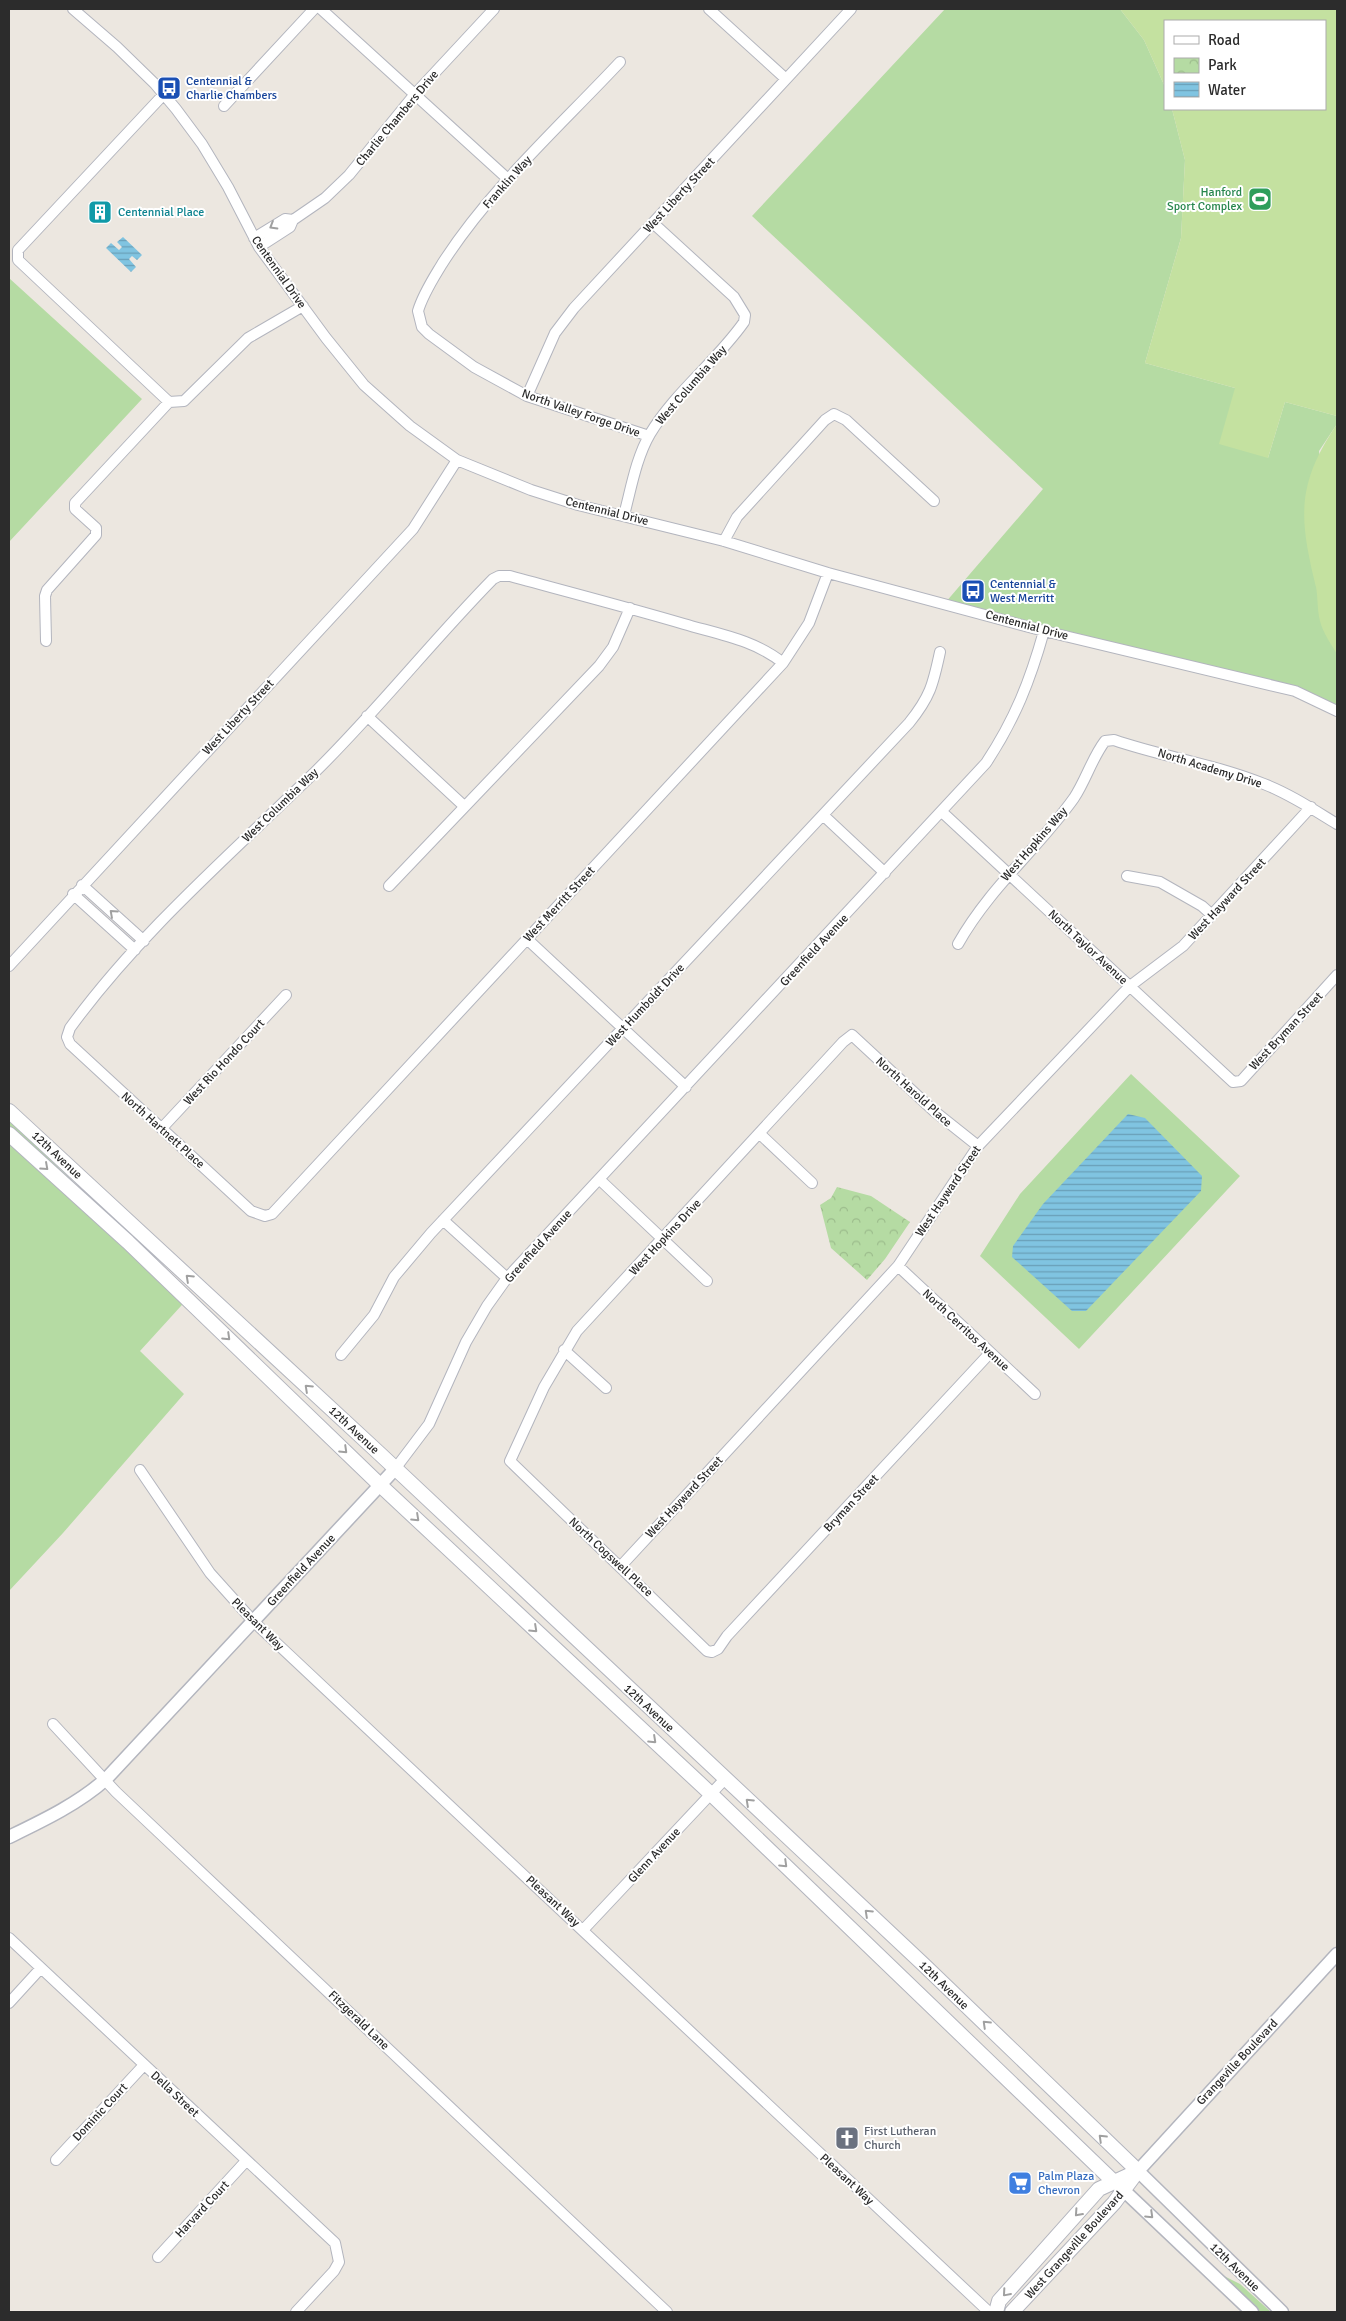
<svg xmlns="http://www.w3.org/2000/svg" width="1346" height="2321" viewBox="0 0 1346 2321" font-family="Signika,sans-serif">
<style>
.grass{fill:#b5dba3}
.park{fill:url(#park-crowns)}
.pitch{fill:#c4e1a0}
.water{fill:url(#water-rules)}
.lines{fill:none;stroke-linecap:round;stroke-linejoin:round}
.minor-casing{stroke:#b3b5be;stroke-width:12}
.tertiary-casing{stroke:#b3b5be;stroke-width:15}
.secondary-casing{stroke:#b3b5be;stroke-width:16}
.minor{stroke:#fff;stroke-width:10}
.tertiary{stroke:#fff;stroke-width:12}
.secondary{stroke:#fff;stroke-width:14}
.oneway{stroke:#a0a0a0}
.labels{text-anchor:middle;stroke-width:4;stroke-linejoin:round;paint-order:stroke}
.transit-label{font-size:12px;fill:#164399;stroke:#fff;text-anchor:start}
.street-label{font-size:12px;fill:#2c2c2c;stroke:#fff}
.leisure-label{font-size:12px;fill:#27864d;stroke:#fff;text-anchor:end}
.culture-label{font-size:12px;fill:#0d838f;stroke:#fff;text-anchor:start}
.worship-label{font-size:12px;fill:#5b616d;stroke:#fff;text-anchor:start}
.shop-label{font-size:12px;fill:#366cbe;stroke:#fff;text-anchor:start}
</style>
<defs>
<pattern id="park-crowns" width="20" height="18" patternUnits="userSpaceOnUse" patternTransform="scale(1.25)"><rect width="20" height="18" fill="#b5dba3"/><path d="M2 6a3 3 0 1 1 6 0M12 15a3 3 0 1 1 6 0" fill="none" stroke="#9cbc8c"/></pattern>
<pattern id="water-rules" width="6" height="5" patternUnits="userSpaceOnUse" patternTransform="scale(1.25)"><rect width="6" height="5" fill="#80c4e1"/><path d="M0 2.5h6" fill="none" stroke="#699fb7"/></pattern>
</defs>
<rect width="100%" height="100%" fill="#ece7e0"/>
<!-- grass -->
<path class="grass" d="M945,9H1120L1144,40L1165,87V109H1172L1185,160L1181,238L1145,363L1235,388L1268,458L1285,402L1337,416V424L1319,451L1337,648V711L1295,691L945,603L1043,489L752,216Z
M9,278L142,399L9,542Z
M1131,1074L1240,1176L1079,1349L980,1256L1020,1194Z
M9,1120L191,1295L140,1351L184,1394L63,1533L9,1591Z
M1224,2276L1240,2284L1271,2312H1260L1223,2278Z"/>
<!-- park -->
<path class="park" d="M837,1187L871,1196L910,1222L885,1259L867,1280L831,1248L820,1205L831,1198Z"/>
<!-- pitch -->
<path class="pitch" d="M1120,9H1337V416L1285,402L1268,458L1219,444L1235,388L1145,363L1181,238L1185,160L1172,109H1325V21H1165V87L1144,40Z
M1337,424V654C1331,644 1323,633 1320,621C1317,609 1318,597 1316,587C1299,518 1296,485 1337,424Z"/>
<!-- water -->
<path class="water" d="M123,237L142,255L137,260L132,256L129,259L136,267L131,272L106,248L111,243L119,250L122,247L117,242Z
M1128,1114L1145,1118L1202,1176L1201,1191L1086,1311H1072L1012,1257L1013,1246L1043,1204Z"/>
<g class="lines">
<!-- minor casing -->
<g class="minor-casing">
<path id="minor" d="M73,9L117,47L155,84L176,109L202,144L228,187L259,247L326,338L364,385L410,426L457,460L531,490L578,505L724,541L828,573L1044,631L1295,691L1337,711
M321,9L509,180
M709,9L786,79
M620,62C560,126 489,190 442,264C433,279 423,294 418,311L422,327L429,334L474,367L527,396L649,436
M164,94L18,250V260L169,402L184,401L248,338L303,306
M224,106L314,9
M254,238L285,219L293,220
M259,247L290,227L293,220L325,198L349,175L415,94L494,9
M527,396L555,333L574,308L851,9
M624,515C631,489 636,458 650,434C675,392 716,362 744,322L745,315L734,297L653,223
M724,541L737,517L825,420L834,414L846,420L934,501
M46,641L45,596L47,590L96,535V528L75,509V503L169,402
M783,663C755,640 718,634 684,624C626,607 568,592 510,576H499L493,579C432,641 378,710 316,771C231,854 140,932 70,1028L67,1037L70,1044L251,1211L265,1216L272,1214L783,663L809,623L828,573
M367,716L464,806
M942,812L1233,1082L1241,1081L1337,975
M823,815L885,873
M1127,876L1160,882L1202,906L1212,915
M82,885L144,941
M389,886L599,666L613,647L630,608
M73,894L135,950
M527,939L686,1087
M958,944C990,887 1037,850 1074,798C1086,780 1092,758 1105,741L1114,740C1163,757 1215,764 1264,784C1290,794 1314,810 1337,824
M9,966L413,529L457,460
M162,1128L286,995
M760,1134L812,1183
M978,1146L934,1111L852,1035L843,1042L577,1331L544,1387L510,1461L707,1651L712,1652L718,1649L727,1636L990,1353
M599,1179L707,1281
M443,1220L507,1278
M898,1266L1035,1394
M564,1350L606,1388
M341,1355L374,1315L394,1277L431,1233L909,723C930,697 933,685 940,652
M395,1469L429,1424L466,1342L487,1306L507,1278L986,763C1015,719 1030,681 1044,631
M140,1470L210,1573L253,1621L989,2312
M620,1567L898,1266L978,1146L1130,986L1183,946L1311,807
M53,1724L116,1792L667,2312
M583,1930L724,1780
M9,1938L335,2243L339,2262L334,2271L296,2312
M9,2003L41,1968
M56,2160L144,2065
M158,2257L246,2161"/>
</g>
<!-- tertiary casing -->
<g class="tertiary-casing">
<path id="tertiary" d="M9,1837C42,1821 78,1804 106,1779L395,1469
M1116,2183L1252,2312
M1282,2312L1138,2171L1337,1954"/>
</g>
<!-- secondary casing -->
<g class="secondary-casing">
<path id="secondary" d="M9,1111L380,1454L924,1965L1138,2171
M9,1134L128,1242L380,1485L711,1794L1114,2182
M996,2312L999,2301L1099,2189L1138,2171
M1012,2312L1114,2203L1137,2172"/>
</g>
<!-- minor -->
<use href="#minor" class="minor"/>
<!-- tertiary -->
<use href="#tertiary" class="tertiary"/>
<!-- secondary -->
<use href="#secondary" class="secondary"/>
</g>
<!-- one-way arrows -->
<defs><path id="oneway-chevron" d="M-2-3.5L2.5 0L-2 3.5" fill="none" stroke-width="1.6" stroke-linecap="round" stroke-linejoin="round" transform="scale(1.25)"/></defs>
<g class="oneway">
<use href="#oneway-chevron" transform="translate(273 226) rotate(149)"/>
<use href="#oneway-chevron" transform="translate(113 913) rotate(-138)"/>
<use href="#oneway-chevron" transform="translate(45 1167) rotate(42)"/>
<use href="#oneway-chevron" transform="translate(189 1278) rotate(-137)"/>
<use href="#oneway-chevron" transform="translate(227 1337) rotate(44)"/>
<use href="#oneway-chevron" transform="translate(308 1388) rotate(-137)"/>
<use href="#oneway-chevron" transform="translate(344 1450) rotate(44)"/>
<use href="#oneway-chevron" transform="translate(416 1518) rotate(43)"/>
<use href="#oneway-chevron" transform="translate(534 1629) rotate(43)"/>
<use href="#oneway-chevron" transform="translate(653 1740) rotate(43)"/>
<use href="#oneway-chevron" transform="translate(749 1802) rotate(-137)"/>
<use href="#oneway-chevron" transform="translate(784 1864) rotate(44)"/>
<use href="#oneway-chevron" transform="translate(868 1913) rotate(-137)"/>
<use href="#oneway-chevron" transform="translate(986 2024) rotate(-136)"/>
<use href="#oneway-chevron" transform="translate(1102 2138) rotate(-136)"/>
<use href="#oneway-chevron" transform="translate(1078 2213) rotate(132)"/>
<use href="#oneway-chevron" transform="translate(1150 2215) rotate(44)"/>
<use href="#oneway-chevron" transform="translate(1006 2293) rotate(131)"/>
</g>
<!-- icons -->
<defs>
<g id="bus-square" transform="scale(1.25)"><rect x="-9" y="-9" width="18" height="18" rx="4" fill="#1a4fb4" stroke="#fff"/><path d="M-5-6H5V4H4V6H2V4H-2V6H-4V4H-5ZM-3.5-4V0h7V-4ZM-3.5 1.2v1.5H-2V1.2ZM2 1.2v1.5H3.5V1.2Z" fill="#fff"/></g>
<g id="stadium-square" transform="scale(1.25)"><rect x="-9" y="-9" width="18" height="18" rx="4" fill="#2e9e5b" stroke="#fff"/><path d="M0-5a6.5 5 0 1 0 0 10a6.5 5 0 1 0 0-10ZM-3.5-1.8h7v3.6h-7Z" fill="#fff"/></g>
<g id="building-square" transform="scale(1.25)"><rect x="-9" y="-9" width="18" height="18" rx="4" fill="#0f9aa8" stroke="#fff"/><path d="M-4-6H4V6H1V3H-1V6H-4ZM-2.5-4.3h1.7v1.8h-1.7ZM.8-4.3h1.7v1.8H.8ZM-2.5-1h1.7V.8h-1.7ZM.8-1h1.7V.8H.8Z" fill="#fff"/></g>
<g id="church-square" transform="scale(1.25)"><rect x="-9" y="-9" width="18" height="18" rx="4" fill="#6b7280" stroke="#fff"/><path d="M-1.2-6h2.4v3.5h3.3v2.4h-3.3V6h-2.4V-.1h-3.3v-2.4h3.3Z" fill="#fff"/></g>
<g id="supermarket-square" transform="scale(1.25)"><rect x="-9" y="-9" width="18" height="18" rx="4" fill="#3f7fe0" stroke="#fff"/><path d="M-6-5.5h2.5l.6 2H6L4.5 2H-2.5L-4.4-4H-6ZM-1.5 3.2a1.3 1.3 0 1 0 .1 0ZM3 3.2a1.3 1.3 0 1 0 .1 0Z" fill="#fff"/></g>
</defs>
<g fill-rule="evenodd">
<use href="#bus-square" x="169" y="88"/>
<use href="#stadium-square" x="1260" y="199"/>
<use href="#building-square" x="100" y="212"/>
<use href="#bus-square" x="973" y="591"/>
<use href="#church-square" x="847" y="2138"/>
<use href="#supermarket-square" x="1020" y="2183"/>
</g>
<g class="labels">
<!-- transit labels -->
<g class="transit-label">
<text x="186" y="85">Centennial &amp;<tspan x="186" dy="14">Charlie Chambers</tspan></text>
<text x="990" y="588">Centennial &amp;<tspan x="990" dy="14">West Merritt</tspan></text>
</g>
<!-- street labels -->
<g class="street-label">
<text transform="translate(397 118) rotate(-50)" y="4">Charlie Chambers Drive</text>
<text transform="translate(507 182) rotate(-48)" y="4">Franklin Way</text>
<text transform="translate(679 195) rotate(-47)" y="4">West Liberty Street</text>
<text transform="translate(279 272) rotate(55)" y="4">Centennial Drive</text>
<text transform="translate(691 385) rotate(-49)" y="4">West Columbia Way</text>
<text transform="translate(581 413) rotate(19)" y="4">North Valley Forge Drive</text>
<text transform="translate(607 511) rotate(14)" y="4">Centennial Drive</text>
<text transform="translate(1027 625) rotate(15)" y="4">Centennial Drive</text>
<text transform="translate(238 717) rotate(-47)" y="4">West Liberty Street</text>
<text transform="translate(1210 768) rotate(17)" y="4">North Academy Drive</text>
<text transform="translate(280 805) rotate(-44)" y="4">West Columbia Way</text>
<text transform="translate(1034 844) rotate(-49)" y="4">West Hopkins Way</text>
<text transform="translate(1227 899) rotate(-47)" y="4">West Hayward Street</text>
<text transform="translate(559 904) rotate(-47)" y="4">West Merritt Street</text>
<text transform="translate(1088 947) rotate(43)" y="4">North Taylor Avenue</text>
<text transform="translate(814 950) rotate(-47)" y="4">Greenfield Avenue</text>
<text transform="translate(645 1005) rotate(-47)" y="4">West Humboldt Drive</text>
<text transform="translate(1286 1031) rotate(-47)" y="4">West Bryman Street</text>
<text transform="translate(224 1062) rotate(-47)" y="4">West Rio Hondo Court</text>
<text transform="translate(914 1092) rotate(42)" y="4">North Harold Place</text>
<text transform="translate(163 1130) rotate(42)" y="4">North Hartnett Place</text>
<text transform="translate(57 1155) rotate(43)" y="4">12th Avenue</text>
<text transform="translate(948 1191) rotate(-56)" y="4">West Hayward Street</text>
<text transform="translate(665 1237) rotate(-47)" y="4">West Hopkins Drive</text>
<text transform="translate(538 1246) rotate(-48)" y="4">Greenfield Avenue</text>
<text transform="translate(966 1330) rotate(43)" y="4">North Cerritos Avenue</text>
<text transform="translate(354 1430) rotate(43)" y="4">12th Avenue</text>
<text transform="translate(684 1497) rotate(-47)" y="4">West Hayward Street</text>
<text transform="translate(851 1503) rotate(-47)" y="4">Bryman Street</text>
<text transform="translate(611 1557) rotate(43)" y="4">North Cogswell Place</text>
<text transform="translate(301 1570) rotate(-47)" y="4">Greenfield Avenue</text>
<text transform="translate(258 1624) rotate(45)" y="4">Pleasant Way</text>
<text transform="translate(649 1708) rotate(43)" y="4">12th Avenue</text>
<text transform="translate(654 1855) rotate(-47)" y="4">Glenn Avenue</text>
<text transform="translate(553 1901) rotate(43)" y="4">Pleasant Way</text>
<text transform="translate(944 1985) rotate(44)" y="4">12th Avenue</text>
<text transform="translate(359 2020) rotate(44)" y="4">Fitzgerald Lane</text>
<text transform="translate(1237 2062) rotate(-47)" y="4">Grangeville Boulevard</text>
<text transform="translate(175 2094) rotate(43)" y="4">Della Street</text>
<text transform="translate(100 2112) rotate(-47)" y="4">Dominic Court</text>
<text transform="translate(847 2179) rotate(43)" y="4">Pleasant Way</text>
<text transform="translate(202 2209) rotate(-47)" y="4">Harvard Court</text>
<text transform="translate(1074 2245) rotate(-48)" y="4">West Grangeville Boulevard</text>
<text transform="translate(1235 2267) rotate(44)" y="4">12th Avenue</text>
</g>
<!-- leisure labels -->
<g class="leisure-label">
<text x="1242" y="196">Hanford<tspan x="1242" dy="14">Sport Complex</tspan></text>
</g>
<!-- culture labels -->
<g class="culture-label">
<text x="118" y="216">Centennial Place</text>
</g>
<!-- worship labels -->
<g class="worship-label">
<text x="864" y="2135">First Lutheran<tspan x="864" dy="14">Church</tspan></text>
</g>
<!-- shop labels -->
<g class="shop-label">
<text x="1038" y="2180">Palm Plaza<tspan x="1038" dy="14">Chevron</tspan></text>
</g>
</g>
<!-- border -->
<rect width="1346" height="2321" fill="none" stroke="#2c2c2c" stroke-width="20"/>
<!-- legend -->
<rect x="1164" y="20" width="162" height="90" fill="#ffffff" stroke="#ababab"/>
<rect x="1174" y="36" width="25" height="8" fill="#ffffff" stroke="#ababab"/>
<text x="1208" y="45" font-size="15" fill="#2c2c2c">Road</text>
<rect x="1174" y="58" width="25" height="15" fill="url(#park-crowns)" stroke="#ababab"/>
<text x="1208" y="70" font-size="15" fill="#2c2c2c">Park</text>
<rect x="1174" y="82" width="25" height="15" fill="url(#water-rules)" stroke="#ababab"/>
<text x="1208" y="95" font-size="15" fill="#2c2c2c">Water</text>
</svg>
